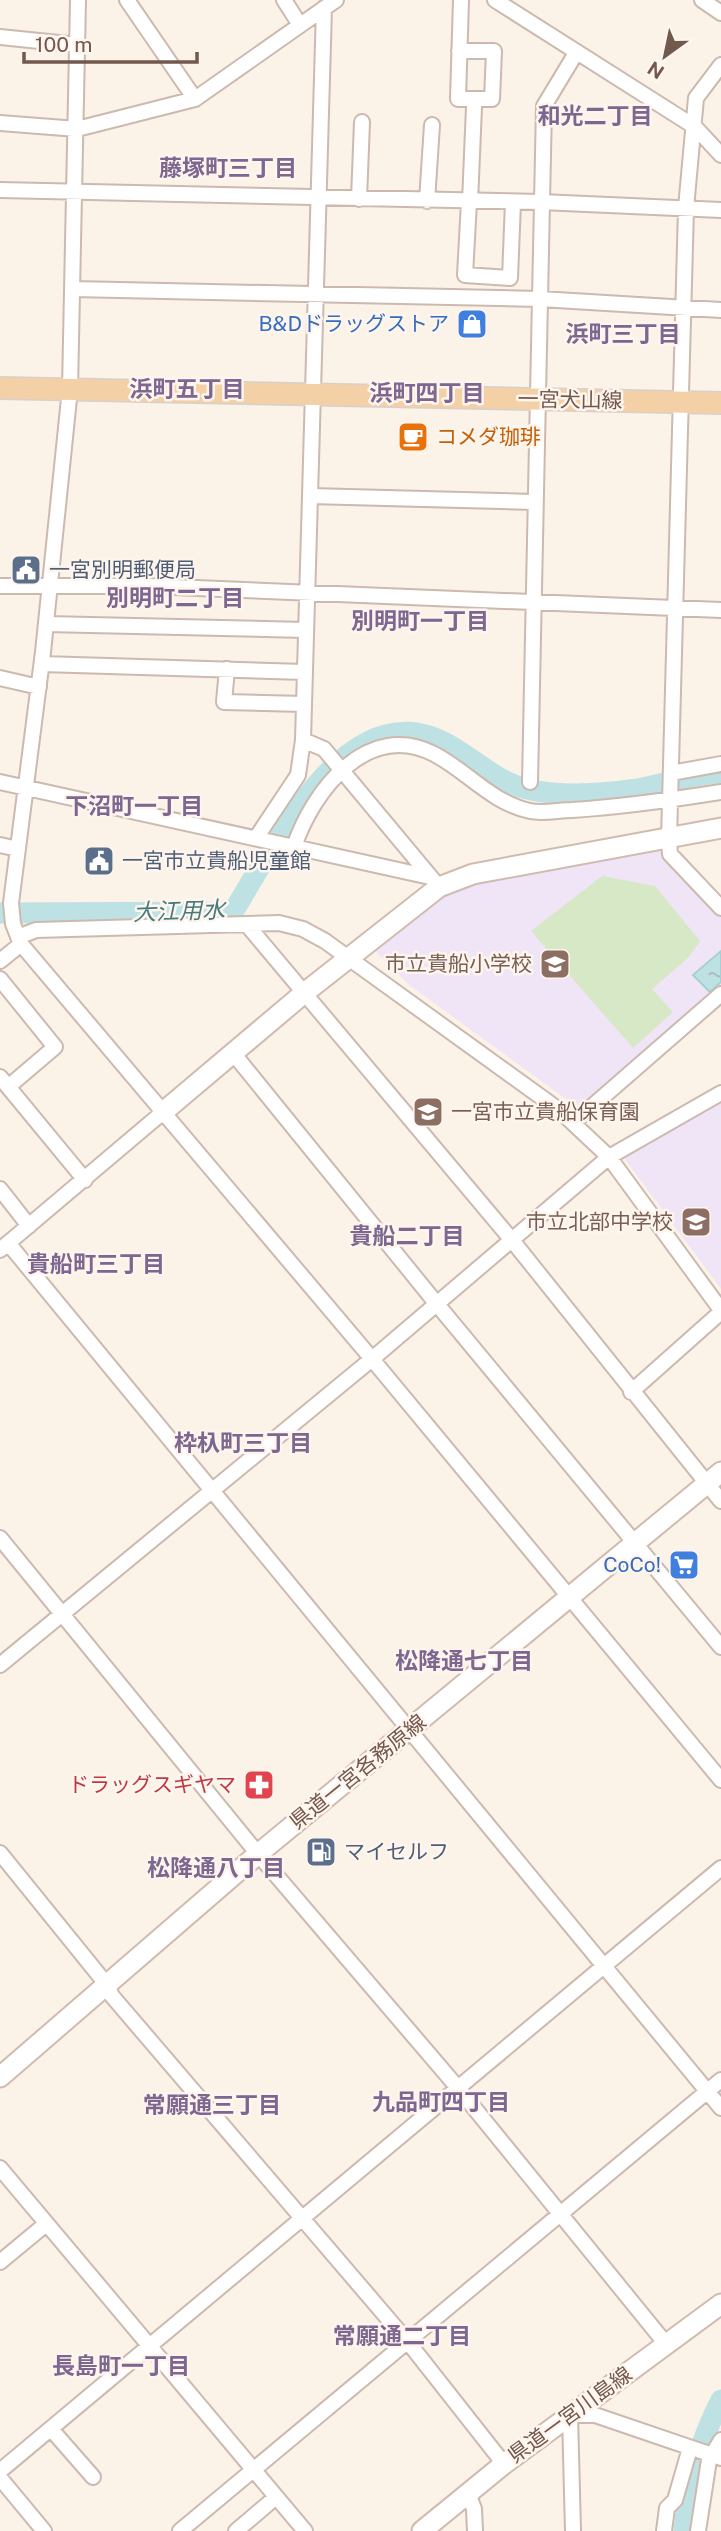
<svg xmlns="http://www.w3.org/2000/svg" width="721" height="2531" viewBox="0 0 721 2531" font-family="'Public Sans','Noto Sans JP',sans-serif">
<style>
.education{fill:#efe5f7}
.pitch{fill:#d7e8c7}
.water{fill:url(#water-ripples);stroke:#a5d1d4;stroke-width:2}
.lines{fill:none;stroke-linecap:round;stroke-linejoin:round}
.river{stroke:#bee1e3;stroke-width:21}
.street-casing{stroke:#ccb9af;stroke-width:18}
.secondary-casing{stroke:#d1bbaf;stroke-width:23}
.primary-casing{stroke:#d8d0cd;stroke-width:24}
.street{stroke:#fff;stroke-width:14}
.secondary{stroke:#fff;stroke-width:19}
.primary{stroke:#f4d0a6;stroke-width:21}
.labels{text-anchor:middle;stroke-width:5;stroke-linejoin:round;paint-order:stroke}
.shop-label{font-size:21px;fill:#366cbe;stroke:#fef6ee;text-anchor:end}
.street-label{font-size:21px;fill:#73584e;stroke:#fef6ee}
.food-label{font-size:21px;fill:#c56008;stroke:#fef6ee;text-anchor:start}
.service-label{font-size:21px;fill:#4e5e75;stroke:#fef6ee;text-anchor:start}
.education-label{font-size:21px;fill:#785e54;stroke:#fef6ee;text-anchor:end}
.health-label{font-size:21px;fill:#be3a42;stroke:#fef6ee;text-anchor:end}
.neighbourhood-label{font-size:23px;font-weight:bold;fill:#7d668f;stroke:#fef6ee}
.water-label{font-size:23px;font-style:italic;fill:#467a7e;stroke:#fef6ee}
</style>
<defs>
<pattern id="water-ripples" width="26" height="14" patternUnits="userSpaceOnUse" patternTransform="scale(1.75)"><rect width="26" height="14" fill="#bee1e3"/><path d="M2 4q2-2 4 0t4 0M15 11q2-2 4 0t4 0" fill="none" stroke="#9fb9ba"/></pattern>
</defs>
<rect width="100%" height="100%" fill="#fbf2e8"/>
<!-- education -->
<path class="education" d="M654,843L721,916V989L581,1110L408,984L369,945L410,909L465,883Z
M721,1098V1289L621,1154Z"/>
<!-- pitch -->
<path class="pitch" d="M602,876L655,886L700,941L688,958L652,989L673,1012L633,1048L531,931Z"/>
<!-- water -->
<path class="water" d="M721,951V982L710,992L693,975Z"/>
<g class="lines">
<!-- river -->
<path class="river" d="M0,913L233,912C270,853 339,707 429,736C464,747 491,781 527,789C561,797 603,794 638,789C666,784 692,774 721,773
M684,2531C688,2484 699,2442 721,2400"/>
<!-- street casing -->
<g class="street-casing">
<path id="street" d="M78,0L70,389L43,652L11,903L13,924L21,944L372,1359L721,1780
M127,0L195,99
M284,0L300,25
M495,0L695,127L721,155
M702,0L721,13
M324,8L303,740L324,749L439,887
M0,37L78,45
M459,51H494L492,99H458L461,0
M721,65L696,98L686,208L669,839L670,854L721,908
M0,123L77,129L195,99L336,0
M0,190L541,202L721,210
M359,199L362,122
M427,201L432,125
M469,202L465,275L510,278L513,202
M470,202L474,107
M73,289L540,299L721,310
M310,496L534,502
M0,586H149L721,610
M46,624L306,630
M42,664L304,672
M227,669L224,702L303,704
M0,678L39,687
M671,773L721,764
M0,782L430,877
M530,782L544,106L576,53
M256,838L298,775L303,740
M0,845L18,849
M294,847C313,790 368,720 434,754C467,771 492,803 530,811C543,814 559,810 572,810C623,807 671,800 721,792
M248,926L511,1239L721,1501
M18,937L36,930L279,923L303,929L325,941L559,1110L609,1157L721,1310
M0,961L21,944
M0,979L55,1047L8,1087
M233,1053L436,1303L721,1647
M0,1077L85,1180
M573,1123L721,994
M0,1189L29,1226
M8,1243L721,2108
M0,1250L162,1113
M631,1392L721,1312
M0,1538L258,1854L458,2088L666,2344
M0,1665L372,1359L609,1157L721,1093
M0,1853L107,1985L112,1996L408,2342L504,2464
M0,2168L305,2531
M0,2262L46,2224
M51,2429L93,2477
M0,2471L721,1868
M0,2478L44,2531
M468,2493L474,2509L475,2531
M180,2531L721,2080
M236,2531L276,2497
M573,2531L570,2415H595L721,2458
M664,2531L667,2508L675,2500L690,2448
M698,2531L709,2460L721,2440"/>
</g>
<!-- secondary casing -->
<g class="secondary-casing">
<path id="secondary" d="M162,1113L303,994L439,887L473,874L721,828
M0,2077L258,1854L721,1472
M422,2531L504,2464L721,2304"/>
</g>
<!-- primary casing -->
<g class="primary-casing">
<path id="primary" d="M0,388L721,403"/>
</g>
<!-- street -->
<use href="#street" class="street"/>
<!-- secondary -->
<use href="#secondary" class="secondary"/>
<!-- primary -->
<use href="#primary" class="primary"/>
</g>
<!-- icons -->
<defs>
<g id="shop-square" transform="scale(1.575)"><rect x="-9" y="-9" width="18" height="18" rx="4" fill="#3f7fe0" stroke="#fef6ee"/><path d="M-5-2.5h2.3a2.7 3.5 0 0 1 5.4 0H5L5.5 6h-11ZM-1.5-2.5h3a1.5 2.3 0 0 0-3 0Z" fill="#fff"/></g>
<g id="cafe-square" transform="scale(1.575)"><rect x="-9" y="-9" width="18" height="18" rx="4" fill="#e8710a" stroke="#fef6ee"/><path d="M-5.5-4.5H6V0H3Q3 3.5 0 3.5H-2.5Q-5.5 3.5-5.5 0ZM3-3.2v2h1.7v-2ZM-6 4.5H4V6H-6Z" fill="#fff"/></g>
<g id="civic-square" transform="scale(1.575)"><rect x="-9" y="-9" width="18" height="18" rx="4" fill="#5c6f8a" stroke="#fef6ee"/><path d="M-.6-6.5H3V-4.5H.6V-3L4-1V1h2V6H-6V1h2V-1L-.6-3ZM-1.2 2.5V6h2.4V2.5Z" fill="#fff"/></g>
<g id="school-square" transform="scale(1.575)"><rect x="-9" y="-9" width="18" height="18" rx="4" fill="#8d6e63" stroke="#fef6ee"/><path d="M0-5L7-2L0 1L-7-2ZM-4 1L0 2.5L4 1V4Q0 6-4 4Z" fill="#fff"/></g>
<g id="supermarket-square" transform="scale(1.575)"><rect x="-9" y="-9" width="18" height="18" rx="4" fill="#3f7fe0" stroke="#fef6ee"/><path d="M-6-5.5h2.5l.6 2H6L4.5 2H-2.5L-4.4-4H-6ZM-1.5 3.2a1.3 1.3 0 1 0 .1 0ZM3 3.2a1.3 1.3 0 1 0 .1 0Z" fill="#fff"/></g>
<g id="pharmacy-square" transform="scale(1.575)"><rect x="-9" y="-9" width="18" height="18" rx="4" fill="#e0444e" stroke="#fef6ee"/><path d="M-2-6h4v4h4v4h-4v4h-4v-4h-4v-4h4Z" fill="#fff"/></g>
<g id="fuel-square" transform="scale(1.575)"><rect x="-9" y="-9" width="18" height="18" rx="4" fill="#5c6f8a" stroke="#fef6ee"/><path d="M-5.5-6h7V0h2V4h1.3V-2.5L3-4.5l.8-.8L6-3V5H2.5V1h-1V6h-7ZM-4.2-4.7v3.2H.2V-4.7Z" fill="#fff"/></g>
</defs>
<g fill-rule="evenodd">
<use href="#shop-square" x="472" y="324"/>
<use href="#cafe-square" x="413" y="437"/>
<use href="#civic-square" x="26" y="570"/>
<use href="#civic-square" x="99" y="861"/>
<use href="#school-square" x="555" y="964"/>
<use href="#school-square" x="428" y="1112"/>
<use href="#school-square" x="696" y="1222"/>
<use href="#supermarket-square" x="684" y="1565"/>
<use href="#pharmacy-square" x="259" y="1785"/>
<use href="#fuel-square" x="321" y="1852"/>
</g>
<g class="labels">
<!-- shop labels -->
<g class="shop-label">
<text x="449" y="331">B&amp;Dドラッグストア</text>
<text x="661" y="1572">CoCo!</text>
</g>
<!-- street labels -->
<g class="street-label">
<text transform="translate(570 400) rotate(1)" y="7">一宮犬山線</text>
<text transform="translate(358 1772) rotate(-39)" y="7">県道一宮各務原線</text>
<text transform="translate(570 2415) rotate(-36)" y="7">県道一宮川島線</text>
</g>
<!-- food labels -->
<g class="food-label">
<text x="436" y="444">コメダ珈琲</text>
</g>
<!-- service labels -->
<g class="service-label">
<text x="49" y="577">一宮別明郵便局</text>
<text x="122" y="868">一宮市立貴船児童館</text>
<text x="344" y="1859">マイセルフ</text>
</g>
<!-- education labels -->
<g class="education-label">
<text x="532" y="971">市立貴船小学校</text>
<text x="451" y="1119" text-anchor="start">一宮市立貴船保育園</text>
<text x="673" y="1229">市立北部中学校</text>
</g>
<!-- health labels -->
<g class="health-label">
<text x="236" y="1792">ドラッグスギヤマ</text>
</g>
<!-- neighbourhood labels -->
<g class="neighbourhood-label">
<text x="595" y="124">和光二丁目</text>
<text x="228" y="176">藤塚町三丁目</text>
<text x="623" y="342">浜町三丁目</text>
<text x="187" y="397">浜町五丁目</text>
<text x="427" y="401">浜町四丁目</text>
<text x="175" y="606">別明町二丁目</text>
<text x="420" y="629">別明町一丁目</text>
<text x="134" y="814">下沼町一丁目</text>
<text x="407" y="1244">貴船二丁目</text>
<text x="96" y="1272">貴船町三丁目</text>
<text x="243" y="1451">枠杁町三丁目</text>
<text x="464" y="1669">松降通七丁目</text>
<text x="216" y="1876">松降通八丁目</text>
<text x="441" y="2110">九品町四丁目</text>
<text x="212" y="2113">常願通三丁目</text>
<text x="402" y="2344">常願通二丁目</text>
<text x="121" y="2374">長島町一丁目</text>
</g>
<!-- water labels -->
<g class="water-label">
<text transform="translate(179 911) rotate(-2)" y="8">大江用水</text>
</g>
</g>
<!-- north arrow -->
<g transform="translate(665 56) rotate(213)" stroke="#fef6ee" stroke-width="5" paint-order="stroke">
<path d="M0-5L12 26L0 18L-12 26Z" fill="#73584e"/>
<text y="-10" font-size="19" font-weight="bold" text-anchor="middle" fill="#73584e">N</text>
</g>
<!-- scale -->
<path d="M24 52v10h173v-10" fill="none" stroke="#73584e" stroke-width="3.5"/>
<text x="35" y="52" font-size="21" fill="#73584e" stroke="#fef6ee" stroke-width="5" paint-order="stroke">100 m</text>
</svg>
